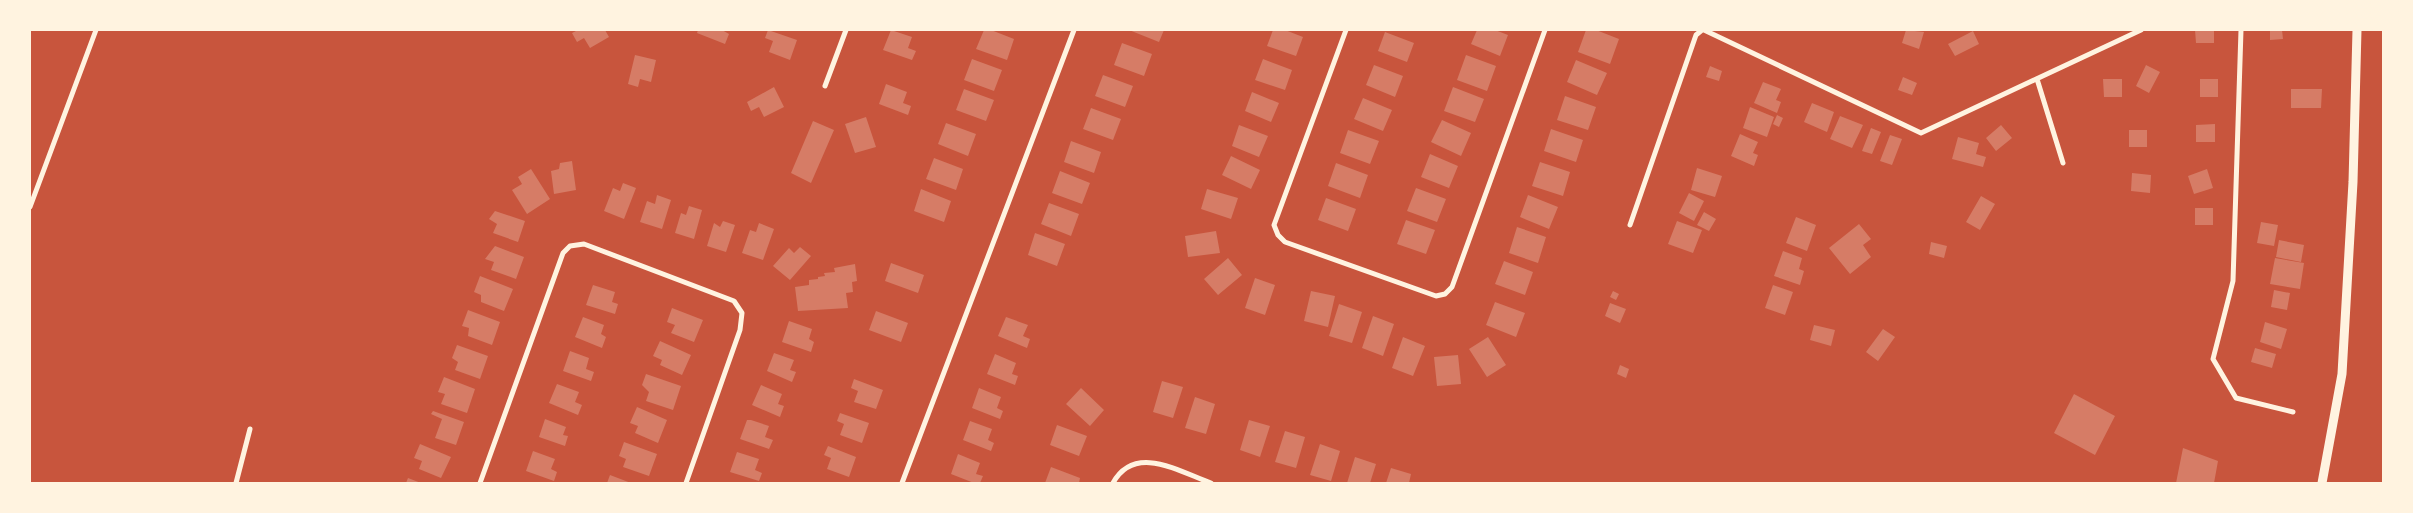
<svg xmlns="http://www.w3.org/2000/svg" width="2413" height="513" viewBox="0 0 2413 513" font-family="'IBM Plex Sans',sans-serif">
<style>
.building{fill:#d67c66}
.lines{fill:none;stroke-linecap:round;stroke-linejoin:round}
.minor{stroke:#fff3e0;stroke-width:5}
.tertiary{stroke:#fff3e0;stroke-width:9}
</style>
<rect width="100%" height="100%" fill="#c8553d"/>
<!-- building -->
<path class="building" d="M578,30H605L609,37L590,48L584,38L577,42L572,33Z
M698,30H722L729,34L725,44L697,33Z
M768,30L797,40L790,60L769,52L773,41L765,38Z
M891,30L912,37L908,48L916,51L912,60L883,50Z
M984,30H991L1014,39L1007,60L976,49Z
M1129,30H1164L1159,42Z
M1273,30H1285L1303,37L1296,56L1267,46Z
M1477,30H1495L1508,35L1500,56L1471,44Z
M1586,30H1596L1619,39L1610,64L1578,52Z
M1906,30L1924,32L1919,49L1902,43Z
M2195,30H2214V43H2196Z
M2270,30H2282L2283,39L2270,40Z
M1973,31L1979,44L1955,56L1948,44Z
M1385,32L1414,43L1407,62L1378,51Z
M1122,43L1152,54L1144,76L1114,65Z
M635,55L656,60L651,82L640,79L638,87L628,84Z
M1466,55L1496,66L1487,91L1457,80Z
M972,59L1002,70L994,91L964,80Z
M1263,59L1292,70L1285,90L1255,80Z
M1576,60L1607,73L1597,95L1567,82Z
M1374,65L1403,76L1395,97L1366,85Z
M2146,65L2160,72L2149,93L2136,86Z
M1710,66L1722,71L1719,81L1706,77Z
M1103,75L1133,86L1125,107L1095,96Z
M1903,77L1917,83L1912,95L1898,90Z
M2103,79H2122V97H2104Z
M2200,79H2218V97H2200Z
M1763,82L1781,89L1776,100L1781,102L1777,113L1754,103Z
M886,84L907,92L903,103L911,106L908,115L879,104Z
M774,87L784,107L764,117L759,107L751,111L747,102Z
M1453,87L1484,99L1475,122L1444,111Z
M964,89L994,100L986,121L956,110Z
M2291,89H2322L2321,108H2291Z
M1252,92L1279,103L1271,122L1245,111Z
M1565,96L1596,107L1588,130L1557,120Z
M1363,98L1392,110L1383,131L1354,119Z
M1812,103L1834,112L1827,132L1804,122Z
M1750,107L1774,117L1767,137L1743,128Z
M1091,108L1121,119L1113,140L1083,129Z
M1777,115L1783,118L1779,127L1773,124Z
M1840,116L1863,125L1852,148L1830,139Z
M866,117L876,147L855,153L845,124Z
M1442,120L1471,133L1461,156L1431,142Z
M813,121L834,130L811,183L791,173Z
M946,123L976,134L968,156L938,144Z
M2215,124V142H2196V125Z
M1239,125L1268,136L1259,157L1232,146Z
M2001,125L2012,138L1996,151L1986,138Z
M1871,128L1881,132L1872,154L1862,151Z
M1551,129L1583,140L1576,162L1544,151Z
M1348,130L1379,141L1370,164L1340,153Z
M2129,130H2147V147H2129Z
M1740,134L1758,142L1753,153L1758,155L1754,166L1731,156Z
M1890,135L1902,139L1892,165L1880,161Z
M1958,137L1979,143L1976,154L1986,157L1983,167L1952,159Z
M1071,141L1101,152L1094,173L1064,162Z
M1430,154L1458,166L1449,188L1421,177Z
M1231,156L1260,170L1251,189L1222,175Z
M934,158L963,169L956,190L926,179Z
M572,161L576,190L554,194L551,171L559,169L560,163Z
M1540,162L1570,172L1563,196L1532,186Z
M1336,163L1368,175L1360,198L1328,186Z
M1697,168L1722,176L1715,197L1691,190Z
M531,169L550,199L527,214L512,190L522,184L518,177Z
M2207,169L2213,188L2194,194L2188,176Z
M1060,171L1090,183L1082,204L1052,193Z
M2132,173L2151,175L2150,193L2131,191Z
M623,183L636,188L624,219L604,211L613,188L620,191Z
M1416,188L1446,199L1437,222L1407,211Z
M921,189L951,201L944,222L914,211Z
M1207,189L1238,198L1231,219L1201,209Z
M1689,193L1704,201L1694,221L1679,213Z
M657,195L671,200L662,229L640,222L647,201L655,204Z
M1528,195L1558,207L1549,229L1520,217Z
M1981,196L1995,204L1980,230L1966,222Z
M1326,198L1356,209L1348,231L1318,220Z
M1049,203L1079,214L1071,236L1041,224Z
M689,206L702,210L694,239L675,233L681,213L686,215Z
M2195,208H2213V225H2195Z
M495,211L525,221L518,242L493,233L497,224L489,219Z
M1704,212L1716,219L1709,231L1697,225Z
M1796,217L1816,225L1807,251L1786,243Z
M1406,220L1435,230L1426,254L1397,244Z
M723,221L735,225L726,252L707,246L714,223L720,227Z
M1677,221L1702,230L1693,253L1668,244Z
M2261,222L2278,225L2274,246L2257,243Z
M759,223L774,229L763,260L742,253L750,230L756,232Z
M1859,224L1871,239L1863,245L1871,257L1850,274L1829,248Z
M1517,227L1546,237L1538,263L1509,253Z
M1216,231L1220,253L1188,257L1185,236Z
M1035,233L1065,244L1057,266L1028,255Z
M2279,240L2304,245L2301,262L2276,257Z
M1931,242L1947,246L1944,258L1929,254Z
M495,246L524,257L516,279L491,270L494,262L485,259Z
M800,247L811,256L790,280L773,266L789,248L794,253Z
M1783,251L1802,258L1799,269L1804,271L1800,285L1774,276Z
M1228,258L1242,275L1218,295L1204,279Z
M2275,258L2304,263L2300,289L2270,284Z
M1504,261L1533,272L1525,295L1495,284Z
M891,263L924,275L918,293L885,281Z
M855,264L857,281L852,282L853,292L846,293L848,308L798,311L795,287L809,285V280L818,279V277L825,276L824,273L835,272L834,268Z
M480,276L513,289L504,311L481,302V295L474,292Z
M1255,278L1275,285L1265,315L1245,308Z
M593,285L615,292L612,302L618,304L615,314L586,305Z
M1773,285L1793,292L1785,315L1765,308Z
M2274,290L2290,293L2287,310L2271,307Z
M1311,291L1335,296L1328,327L1304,321Z
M1613,291L1619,294L1616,300L1610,297Z
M1495,302L1525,313L1516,337L1486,325Z
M1610,303L1626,309L1620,323L1605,316Z
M1339,304L1362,312L1352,343L1329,336Z
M672,308L703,320L694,342L671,333L675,325L667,322Z
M468,310L500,322L492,345L468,336L469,328L462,326Z
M876,311L908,323L901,342L869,330Z
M1373,316L1394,324L1383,356L1362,348Z
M583,317L604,325L601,334L606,337L602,348L575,337Z
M1006,317L1028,325L1023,336L1030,339L1027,348L998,336Z
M789,321L812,329L809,339L814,342L811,352L782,342Z
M2265,322L2287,329L2281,349L2260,342Z
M1814,325L1835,330L1831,346L1810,340Z
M1883,329L1895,337L1878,361L1866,352Z
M1403,337L1425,346L1413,376L1392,368Z
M1488,337L1506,365L1487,377L1469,349Z
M660,341L691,355L682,375L660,365L662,360L653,356Z
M457,345L488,356L480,379L455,370L458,362L452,358Z
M2255,348L2276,354L2272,368L2251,362Z
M570,351L589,358L586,369L594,372L591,381L563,371Z
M774,353L794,360L790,370L796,372L792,382L767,371Z
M995,354L1016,363L1012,374L1018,376L1015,385L987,374Z
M1458,355L1461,384L1437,386L1434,357Z
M1620,365L1629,369L1626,378L1617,374Z
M646,374L681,386L673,410L646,401L649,392L642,385Z
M444,377L475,389L467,413L441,404L445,394L438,392Z
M854,379L883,390L876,409L854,402L858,391L851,388Z
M1162,381L1183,387L1173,418L1153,412Z
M557,384L579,392L575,402L582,405L578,415L549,403Z
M761,385L782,394L778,404L784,406L780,417L752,405Z
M979,388L1001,397L997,408L1003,411L1000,419L972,408Z
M1081,388L1104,410L1090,426L1066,404Z
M2074,394L2115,416L2095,455L2054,433Z
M1195,397L1215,404L1206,434L1185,428Z
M637,407L667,420L658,443L635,433L638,426L630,423Z
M433,411L464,422L456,445L435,438L442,419L431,414Z
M840,413L869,423L862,443L840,435L844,424L837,421Z
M545,419L566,427L563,435L568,436L565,446L539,437Z
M747,420H751L769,426L765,437L773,440L769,449L740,439Z
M1249,420L1270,426L1260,457L1240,450Z
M970,421L992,429L988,440L994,443L991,451L963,440Z
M1057,425L1087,436L1079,456L1050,445Z
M1285,431L1305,437L1296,468L1275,462Z
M624,442L657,454L649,476L623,467L626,459L619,456Z
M420,444L451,457L441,478L419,469L422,461L414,458Z
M1320,444L1340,451L1331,481L1310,475Z
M828,446L856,457L849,477L827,469L831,458L824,455Z
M2183,448L2218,461L2214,483H2176Z
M533,451L555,459L551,469L557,472L554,481L526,471Z
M737,452L759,459L755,470L762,473L759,481L730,472Z
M958,454L980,463L976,474L983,476L980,483H974L951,474Z
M1355,457L1376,464L1370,483H1347Z
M1051,467L1080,478L1079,483H1045Z
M1391,468L1411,474L1409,483H1386Z
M610,475L631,483H607Z
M408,478L421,483H406Z"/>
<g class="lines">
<!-- minor -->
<path class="minor" d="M1346,30L1274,225L1278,235L1285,242L1436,296L1445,294L1452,287L1545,30
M1704,30L1921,133L2141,30
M2241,30L2233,281L2213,359L2236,398L2293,412
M2037,79L2063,163
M825,86L846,30
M30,207L96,30
M1630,225L1696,35L1702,30
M236,483L250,429
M480,483L563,253L570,246L584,244L734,301L742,313L740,330L686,483
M902,483L1074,30
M1113,483C1135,443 1180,472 1211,483"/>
<!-- tertiary -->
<path class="tertiary" d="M2322,483L2342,374L2353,182L2357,30"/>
</g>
<!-- border -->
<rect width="2413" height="513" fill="none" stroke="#fff3e0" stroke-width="62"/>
</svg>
